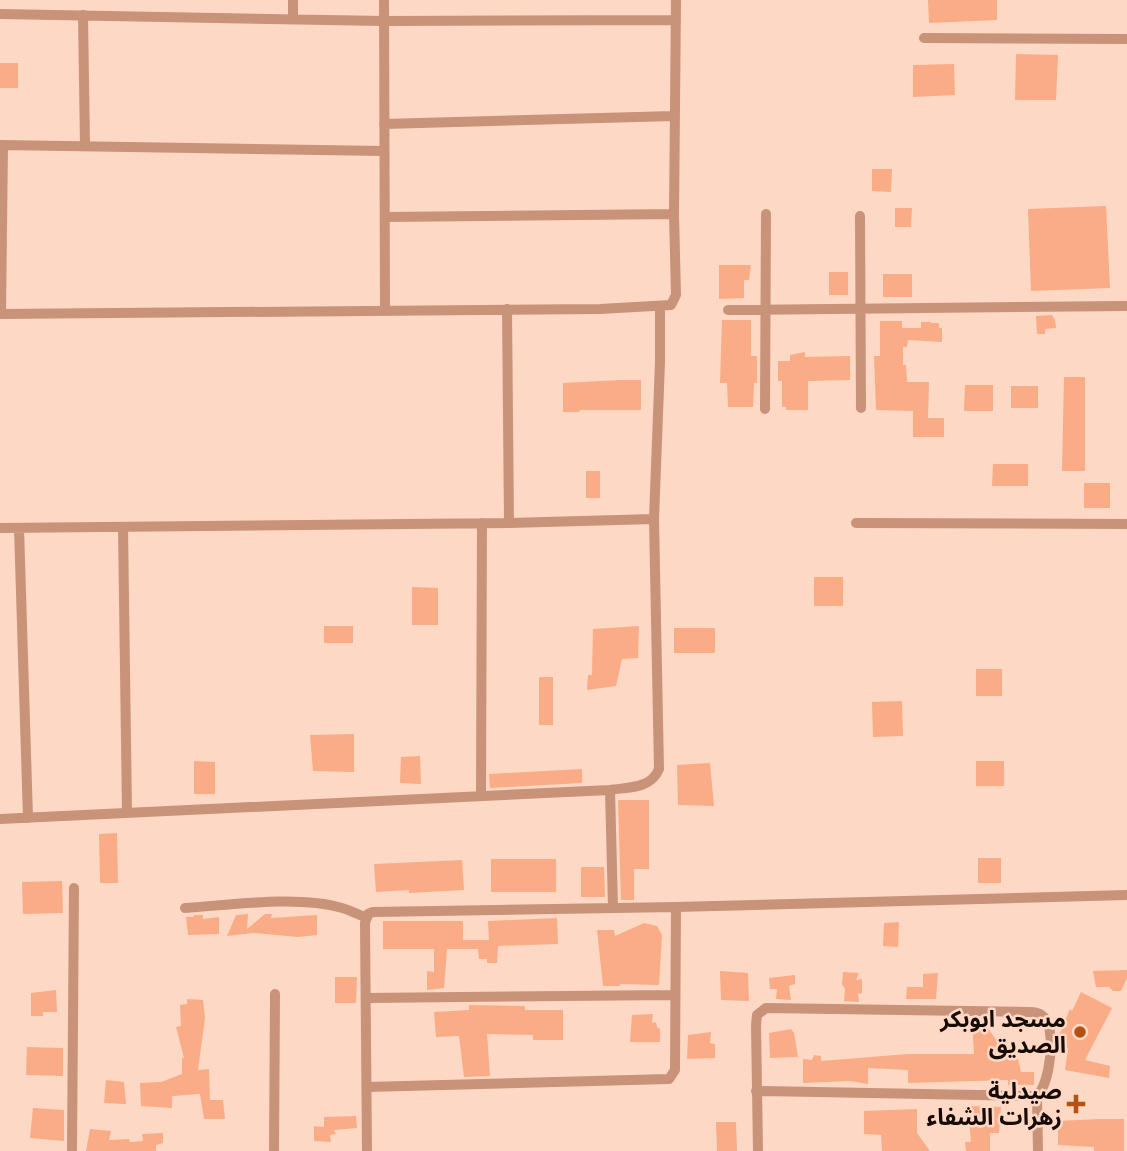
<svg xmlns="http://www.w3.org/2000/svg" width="1127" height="1151" viewBox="0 0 1127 1151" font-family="'Space Grotesk','Noto Sans Arabic',sans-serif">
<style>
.building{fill:#f9ac85}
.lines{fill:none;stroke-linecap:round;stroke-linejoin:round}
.minor{stroke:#c89379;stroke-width:10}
.poi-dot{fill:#b35211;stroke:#fdd8c5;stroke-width:2.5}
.labels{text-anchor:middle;stroke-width:5;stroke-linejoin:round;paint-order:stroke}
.poi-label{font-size:23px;font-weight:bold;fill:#180b06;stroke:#fdd8c5;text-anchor:end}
</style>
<rect width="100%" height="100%" fill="#fdd8c5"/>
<!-- building -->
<path class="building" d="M928,0H997V20L929,23Z
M1016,54L1058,55L1056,100H1015Z
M0,63H18V88H0Z
M954,64L955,95L913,97V65Z
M872,169H892L891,192L872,191Z
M1106,206L1110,288L1031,291L1028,209Z
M895,208H912L911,227H895Z
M719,265H751L749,280H744V298L719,299Z
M829,272H848V295H829Z
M883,274H912V297H883Z
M1052,315L1055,320L1056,328L1045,329V334H1037L1036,316Z
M722,320H751V356H757V383H754L753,407H728L727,383H720Z
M880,321H902V328H921V322H931V323H939V328H942V342L908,340L907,347H903V365H906L907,382H929L928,418H944V437H913V411L876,410L874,356H880Z
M805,352V357L850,356V380L808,381V410H786V407H782V381H778V361H790V355Z
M1064,377H1085V471H1062Z
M621,380H641V410H580L579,412H563V383Z
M965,385H993V411H964Z
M1011,386H1038V408H1011Z
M993,464H1028V486H992Z
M586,471H600V498H586Z
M1084,483H1110V508H1084Z
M814,577H843V606H814Z
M412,587L438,588V625H412Z
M324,626H353V643H324Z
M639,626L638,658L622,659L616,686L587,690L588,675H592L593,629Z
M674,628H715V653H674Z
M976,669H1002V696H976Z
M539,677H553V725H539Z
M902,701L903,736L873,737L872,702Z
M354,734V772L313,771L310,735Z
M420,756L421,784L400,783L401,757Z
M194,761L215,762V794H194Z
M976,761H1004V786H976Z
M710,763L714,806L678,805L677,765Z
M582,769V783L490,788L489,774Z
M618,800H649V869H634V900H621Z
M117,833L118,883H100L99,834Z
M978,858H1001V883H978Z
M491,859H556V892H491Z
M462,860L464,890L409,893V890L376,892L374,864Z
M581,867H604L605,897H581Z
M62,881L63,913L23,914L22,882Z
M248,914L247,929L265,914H272L271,918L317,915V935L298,937L253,933L227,936L236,915Z
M194,915H203V919L219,917V934L188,935L186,917H193Z
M557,918L558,944L498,946L497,963H487V959H479L478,949H447L444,988L427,990V971L434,972V949H383V921H463V940H489L488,921Z
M899,922L898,947L883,946L884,923Z
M644,923L657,926L662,935L659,985L620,984V986H603L597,930H614L615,936Z
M1127,970V978L1121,991H1113L1109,987H1096L1093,971Z
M720,971L748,973L749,1001L721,1000Z
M843,972L859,973L856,980L862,979V993L858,994L859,1002L844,1001L845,989L842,984Z
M938,973L936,999H906L907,987H923V974Z
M795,975V984L789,986L791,1000L776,999L777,989H770L769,978Z
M335,977H357L356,1003H335Z
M56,990L57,1012H43V1016H31V993Z
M1081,992L1112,1008L1085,1060L1110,1066L1109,1078L1065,1070L1068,1049L1059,1044L1058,1038L1070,1009L1072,1011Z
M187,999L203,1000L205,1018L198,1070L209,1069L210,1100H223L225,1119H204L200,1094L172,1096V1108L141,1106L140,1083L161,1082L182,1074V1058H184L176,1027L181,1026L180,1005L187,1004Z
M469,1005L525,1006V1010H563V1040H533V1035L487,1034L490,1076L464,1077L459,1036L436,1037L434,1012L469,1010Z
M653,1014L652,1023L656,1022L657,1027L660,1029V1042H630L632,1015Z
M972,1021L986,1025L1009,1059H1018L1021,1072H1034V1085H1008V1080L908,1083V1070L868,1068V1084L850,1081L803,1083V1059L812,1060L814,1055L821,1056V1061L908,1054H974Z
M791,1029L794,1033L798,1057L770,1058L769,1033Z
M711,1032L710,1043L715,1044V1058L687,1059L688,1035Z
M27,1047L63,1048V1076L26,1075Z
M106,1080L124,1082L126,1104L104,1103Z
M968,1106L1001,1107L999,1133H990V1151H966L965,1142H971Z
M33,1108L64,1110V1141L30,1138Z
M917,1109V1133L930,1151H882L881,1135L864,1134V1111Z
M356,1116L357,1128L334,1130L336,1134L330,1135L331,1142L314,1141V1126L324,1127V1117Z
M1100,1119H1124V1151H1094V1147L1058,1145V1121Z
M716,1122H736L737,1151H717Z
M90,1129L111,1131L109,1140L129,1139L130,1142L143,1141L142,1134L163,1133V1143L156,1145V1151H86Z"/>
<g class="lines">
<!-- minor -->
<path class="minor" d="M384,0L385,309
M0,14L384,21L676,20
M83,15L85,146
M293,19V0
M924,38L1127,39
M384,124L674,116
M0,145L384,151
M860,216L861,408
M385,217L674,214
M507,309L509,523
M728,310L1127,306
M0,314L600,309L671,305L676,295L674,214L676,0
M1,314L3,145
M765,409L766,214
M856,523L1127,524
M123,527L127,812
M0,528L509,523L654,519
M19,528L28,818
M610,790L613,908
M481,796L482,523
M0,819L610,790C628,787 651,789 659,769L654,519L660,362V307
M185,908C231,905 298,895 342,908C350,910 359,915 367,918
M367,998L674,995
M367,1087L669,1079L675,1070L676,907
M756,1091L1037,1096
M72,1151L74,888
M274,1151L275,994
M367,1151L365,923L368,914L373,912L676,907L1127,895
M758,1151L756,1025L757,1015L766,1008L1030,1012C1036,1012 1041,1013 1045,1018C1056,1033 1050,1083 1037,1096L1038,1151"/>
</g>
<!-- markers -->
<g class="poi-dot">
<circle cx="1080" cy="1032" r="7"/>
<path d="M1072.5 1093.5h7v7h7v7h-7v7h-7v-7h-7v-7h7z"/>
</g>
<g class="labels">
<!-- poi labels -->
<g class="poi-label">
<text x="1066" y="1027">مسجد ابوبكر<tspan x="1066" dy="26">الصديق</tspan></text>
<text x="1062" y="1099">صيدلية<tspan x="1062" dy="26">زهرات الشفاء</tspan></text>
</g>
</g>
</svg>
